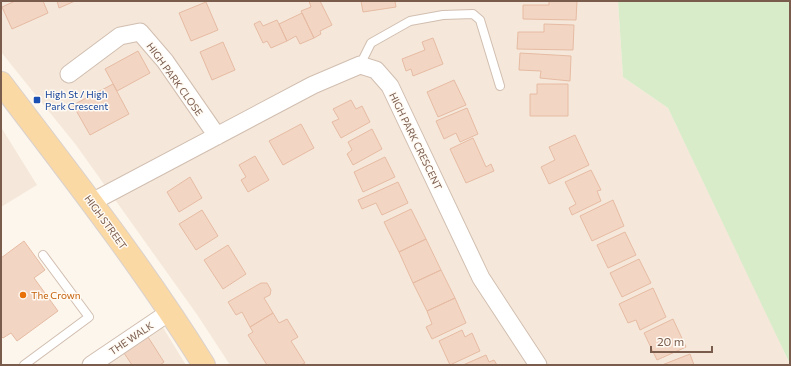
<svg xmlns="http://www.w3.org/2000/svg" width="791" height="366" viewBox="0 0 791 366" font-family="Commissioner,sans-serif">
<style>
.residential{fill:#f5e8da}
.green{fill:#d8ecc9}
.building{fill:#f3d5c3;stroke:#e6bba3}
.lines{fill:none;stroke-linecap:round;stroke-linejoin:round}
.lane-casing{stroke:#d1beb0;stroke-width:10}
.street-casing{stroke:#d1beb0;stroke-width:19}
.primary-casing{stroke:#dad1cd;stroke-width:24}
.lane{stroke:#fff;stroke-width:8}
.street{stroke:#fff;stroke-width:17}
.primary{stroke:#fbd9a5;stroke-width:22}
.transit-dot{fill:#1a4fb4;stroke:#fffaf3;stroke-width:1.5}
.food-dot{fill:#e8710a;stroke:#fffaf3;stroke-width:1.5}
.labels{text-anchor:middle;stroke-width:3;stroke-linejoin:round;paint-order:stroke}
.street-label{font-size:10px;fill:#7a5c4d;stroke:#fffaf3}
.transit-label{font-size:10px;fill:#164399;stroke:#fffaf3;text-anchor:start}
.food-label{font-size:10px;fill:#c56008;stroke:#fffaf3;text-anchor:start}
</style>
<rect width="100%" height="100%" fill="#fdf6ec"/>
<!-- residential -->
<path class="residential" d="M1,1H618L623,77L668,108L765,309L790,365H230L198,316L76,145L1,52Z
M1,127L37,185L1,207Z
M162,326L186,365H106L148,337Z"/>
<!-- green -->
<path class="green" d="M618,1H790V364L668,108L623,77Z"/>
<!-- building -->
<path class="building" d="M15,1H43L48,13L12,29L2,7Z
M57,1H75L59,8Z
M309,1H320L332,25L320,31L321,34L314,38L301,11L311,7Z
M361,1H395L396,7L363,12Z
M549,1H577L576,20L523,19V5H549Z
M206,2L218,30L191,41L179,13Z
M302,13L314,38L300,44L296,36L287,41L279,24Z
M277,20L287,41L271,48L267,41L263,43L254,24L260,21L263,26Z
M544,24L574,25L573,50L517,49L518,32H544Z
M433,38L443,64L413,76L411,69L406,71L402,59L425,50L422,42Z
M223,42L235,70L212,80L200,52Z
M138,51L150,73L117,91L105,69Z
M520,53L571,56L570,81L540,78L541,71L519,70Z
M454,80L466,105L438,117L427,92Z
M113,84L129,114L90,135L73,105Z
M537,84H568V116H530V94H537Z
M351,100L356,109L362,106L370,122L341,138L332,122L339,119L333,109Z
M467,108L478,134L460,142L456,133L444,139L436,121Z
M301,124L314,148L283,165L269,141Z
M372,129L382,149L353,165L347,154L352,150L348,142Z
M575,135L589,165L549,184L541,167L555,160L549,147Z
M473,138L486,167L491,164L494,171L466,183L450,149Z
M255,156L269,180L248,192L241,180L246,177L239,165Z
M385,157L395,177L363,192L354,172Z
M591,170L601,190L597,191L601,201L572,215L569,208L576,204L565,182Z
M190,177L202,198L179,212L167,192Z
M398,182L408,203L382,215L376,203L362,209L358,200Z
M613,200L624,226L592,241L580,216Z
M411,209L426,239L399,252L384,222Z
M202,210L218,236L196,250L179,224Z
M625,232L636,255L608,268L597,245Z
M426,239L441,270L413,283L399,252Z
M24,241L45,270L34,278L58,311L17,341L11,333L3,338L1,336V258Z
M228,245L246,274L223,289L204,260Z
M639,259L651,283L622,297L610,273Z
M441,270L455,298L427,311L413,283Z
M261,283H267L271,290L270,295L264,298L273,313L250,327L242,312L236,315L228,302Z
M653,288L666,317L640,330L636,320L628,323L619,304Z
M455,298L466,323L432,339L426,327L432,324L427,311Z
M273,313L279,323L287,319L298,337L291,341L305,363L301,365H267L248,335L253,332L250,327Z
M673,319L686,347L657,360L644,333Z
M462,330L465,337L472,333L480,351L450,365L439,341Z
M148,337L164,362L160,365H132L124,353Z
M690,354L694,365H662Z
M486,355L489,362L494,360L497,365H463Z"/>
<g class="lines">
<!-- lane casing -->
<g class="lane-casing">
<path id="lane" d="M360,65L371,43L410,21L443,15L473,14L480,20L500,86
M24,365L89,317L43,255"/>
</g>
<!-- street casing -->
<g class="street-casing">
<path id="street" d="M69,74L120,36L140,32L165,61L217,136
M92,202L313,85L360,65L376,70L390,86L481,278L538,365
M91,365L171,311"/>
</g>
<!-- primary casing -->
<g class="primary-casing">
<path id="primary" d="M1,83C71,175 143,267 204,365"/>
</g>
<!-- lane -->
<use href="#lane" class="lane"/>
<!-- street -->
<use href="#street" class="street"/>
<!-- primary -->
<use href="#primary" class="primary"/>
</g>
<!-- markers -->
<rect class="transit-dot" x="33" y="96" width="8" height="8" rx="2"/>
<circle class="food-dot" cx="23" cy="295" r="4"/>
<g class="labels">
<!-- street labels -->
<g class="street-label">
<text transform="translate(175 79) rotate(54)" y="4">HIGH PARK CLOSE</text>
<text transform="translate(416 141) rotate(64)" y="4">HIGH PARK CRESCENT</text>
<text transform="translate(106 222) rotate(54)" y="4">HIGH STREET</text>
<text transform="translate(131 338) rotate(-34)" y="4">THE WALK</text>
</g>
<!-- transit labels -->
<g class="transit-label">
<text x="45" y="98">High St / High<tspan x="45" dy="12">Park Crescent</tspan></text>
</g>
<!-- food labels -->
<g class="food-label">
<text x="31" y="299">The Crown</text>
</g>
</g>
<!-- border -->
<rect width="791" height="366" fill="none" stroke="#7a5c4d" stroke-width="4"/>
<!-- scale -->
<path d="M651 346v6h61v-6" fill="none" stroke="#7a5c4d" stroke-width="2"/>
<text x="657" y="346" font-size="12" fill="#7a5c4d" stroke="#fffaf3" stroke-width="3" paint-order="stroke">20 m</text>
</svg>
